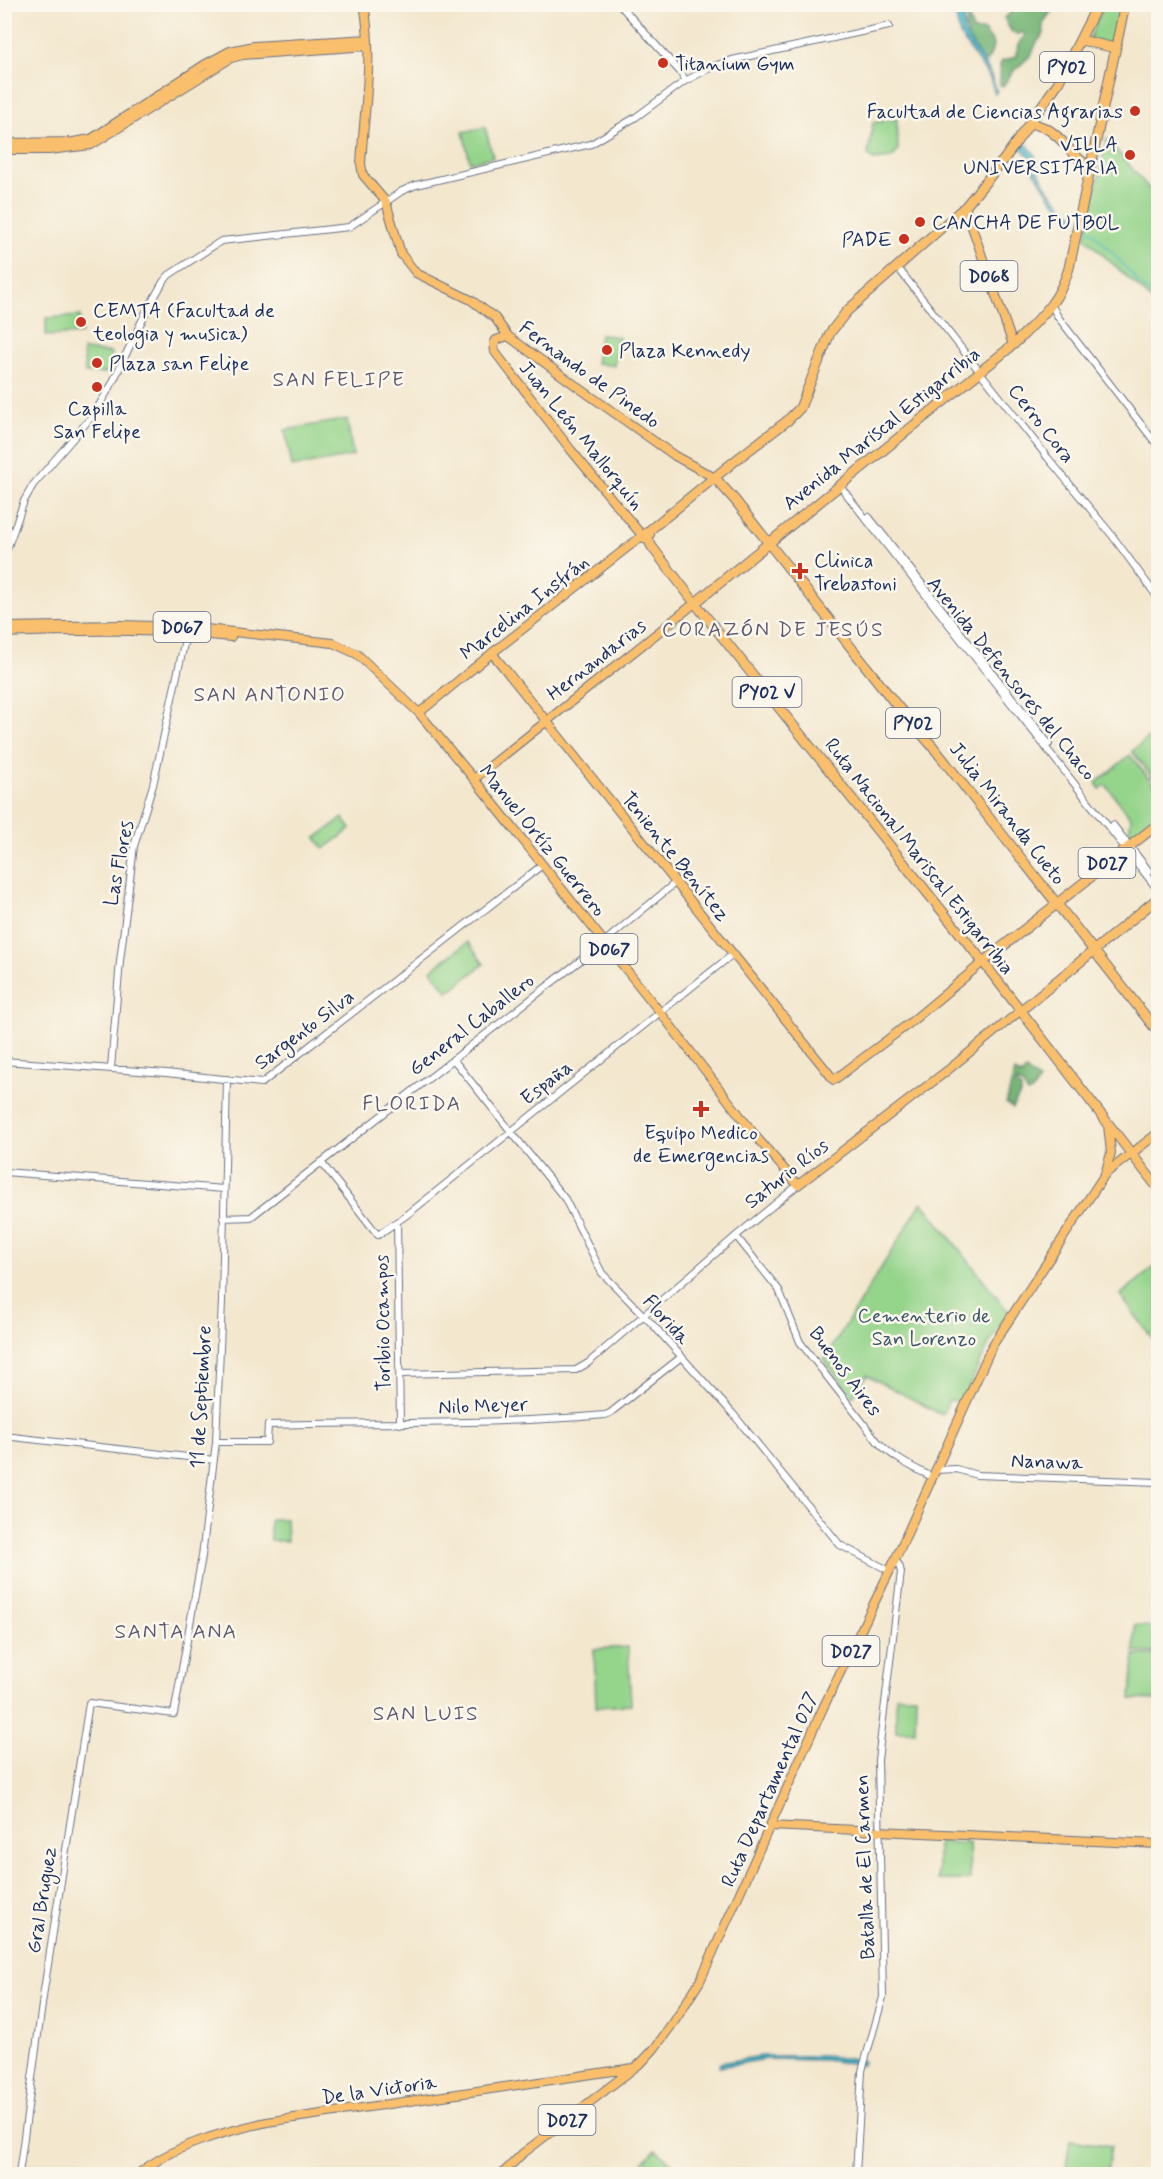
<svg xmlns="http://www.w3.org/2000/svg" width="1163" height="2179" viewBox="0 0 1163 2179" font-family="Mynerve,sans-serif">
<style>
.green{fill:#95d48b;stroke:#588274;stroke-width:1.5}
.forest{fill:#78b677;stroke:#4a726a;stroke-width:1.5}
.water{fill:#45b3c0;stroke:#30718f;stroke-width:1.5}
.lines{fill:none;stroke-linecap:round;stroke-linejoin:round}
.stream{stroke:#45b3c0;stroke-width:1.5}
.minor-casing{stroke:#676f85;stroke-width:8}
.major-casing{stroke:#676f85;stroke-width:10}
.highway-casing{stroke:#676f85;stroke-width:11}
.minor{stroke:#fff;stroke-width:6}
.major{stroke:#f9bf6d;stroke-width:8}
.highway{stroke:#f9bf6d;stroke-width:9}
.poi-dot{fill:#c8321e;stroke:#fbf7ec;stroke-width:2}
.labels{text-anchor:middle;stroke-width:5;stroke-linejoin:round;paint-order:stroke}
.shield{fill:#fbf7ec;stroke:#5e6b89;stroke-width:1.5}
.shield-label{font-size:18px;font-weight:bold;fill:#1b2f5e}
.poi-label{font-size:20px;fill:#1b2f5e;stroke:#fbf7ec;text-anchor:start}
.street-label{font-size:20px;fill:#1b2f5e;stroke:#fbf7ec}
.park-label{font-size:20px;fill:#3a5869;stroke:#fbf7ec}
.neighbourhood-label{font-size:21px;letter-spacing:1.5px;fill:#5f5a72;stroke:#fbf7ec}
</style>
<rect width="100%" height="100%" fill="#fbf7ec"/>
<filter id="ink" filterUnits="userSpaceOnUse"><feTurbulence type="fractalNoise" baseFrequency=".0167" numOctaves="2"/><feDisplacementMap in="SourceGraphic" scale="12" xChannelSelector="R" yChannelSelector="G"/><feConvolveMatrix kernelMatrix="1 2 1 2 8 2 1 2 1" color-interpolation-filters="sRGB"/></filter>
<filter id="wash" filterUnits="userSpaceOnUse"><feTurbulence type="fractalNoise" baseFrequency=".008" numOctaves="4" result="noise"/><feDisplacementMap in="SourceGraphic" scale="24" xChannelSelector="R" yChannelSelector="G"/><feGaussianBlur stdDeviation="1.35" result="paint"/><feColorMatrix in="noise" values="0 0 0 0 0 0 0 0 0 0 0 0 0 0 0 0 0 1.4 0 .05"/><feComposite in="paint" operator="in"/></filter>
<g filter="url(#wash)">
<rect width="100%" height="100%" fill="#f3e7ce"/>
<!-- green -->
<path class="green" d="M1104,5H1121L1113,46L1089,39Z
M897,119L898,151L892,158L873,160L868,154L873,123Z
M485,127L493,157L470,162L463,132Z
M1107,139L1158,199V306L1085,238Z
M80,316L81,334L46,336V318Z
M600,334L619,337L614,366L596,363Z
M83,350L112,353L109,373H85Z
M347,419L353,456L292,467L285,430Z
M1158,730V785L1132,751Z
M1130,755L1158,790V821L1131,842L1128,838L1131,818L1106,785L1100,789L1096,783Z
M343,818L351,829L324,849L316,838Z
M468,942L484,964L448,992L431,970Z
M922,1202L1008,1311L989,1344L961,1402L949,1400L942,1415L867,1375L853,1397L824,1360Z
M1158,1264V1346L1120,1295Z
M270,1519H286L287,1541H270Z
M1154,1609H1158V1653L1134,1652L1135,1625L1153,1627Z
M628,1647L631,1705L596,1707L594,1649Z
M1134,1655H1158V1700L1131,1699Z
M896,1696H916L915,1731H896Z
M938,1843H969L970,1880H938Z
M1070,2140L1111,2146L1107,2173L1066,2167Z
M656,2149L683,2174H632Z"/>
<!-- forest -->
<path class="forest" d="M956,5H985L970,7L969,18L973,31H984C990,41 996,39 991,53C989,59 988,60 983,64L965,40L968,35L966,29L968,14Z
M1009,5H1056L1043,23L1044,34L1037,42L1031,55L1011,74L1003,86L1000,85V65L1002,61L1015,57L1019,44L1025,35L1023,32L1017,35L1011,31L1004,18L1011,13Z
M1026,1070L1039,1081L1032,1092L1028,1094L1024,1087L1017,1082L1016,1085L1021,1089V1093L1012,1108L1006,1103L1015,1072L1022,1076Z"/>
<!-- water -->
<path class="water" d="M946,5H960L964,16V32L988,69L997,91L995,94L990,78L960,36L956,18Z
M1023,140L1035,154L1038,170L1049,190L1068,211L1077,215L1075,221L1067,215L1052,199L1031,167L1028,155L1019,146Z
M761,2056H827L863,2061L862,2065L824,2060L767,2059L719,2067L720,2063Z"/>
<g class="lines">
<!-- stream -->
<path class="stream" d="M1082,224L1092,231L1127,269L1139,284L1158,300"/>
</g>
</g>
<g filter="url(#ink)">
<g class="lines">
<!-- minor casing -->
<g class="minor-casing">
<path id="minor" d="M619,4L682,74L685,81
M898,268L1048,458L1111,534L1158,598
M1052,306L1058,317L1158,446
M840,486L1158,890
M869,517L1049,744
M4,558L24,501L33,485L93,415L112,384L145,314L163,282L169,275L221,241L349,227L402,191L416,185L591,144L636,117L685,81L714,66L732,60L889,26
M1113,825L1149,871
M453,1059L565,1199L602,1273L654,1326L734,1415L840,1545L890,1571
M4,1061L166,1073L262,1083L541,866
M111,1068L120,961L134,846L153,785L187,630
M321,1162L378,1235L408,1214L733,954
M4,1172L224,1189
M223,1218L251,1217L604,942L675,883
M397,1222L400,1424
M736,1236L779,1290L800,1342L878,1442C893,1458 912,1467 932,1477
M400,1374L576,1370L588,1363L736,1236L798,1185
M4,1436L214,1460
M216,1442H267L268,1425C380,1422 493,1425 605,1415L610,1413L680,1358
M936,1470L956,1469L977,1475L1158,1482
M19,2174L44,1990L89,1703L174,1714L202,1556L216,1442L222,1301L227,1079
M856,2174L862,2071L883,1997L878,1760L901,1572L899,1565L895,1560"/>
</g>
<!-- major casing -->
<g class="major-casing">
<path id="major" d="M364,4C374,58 364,110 361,164L363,175L386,202L401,254L416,273L471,300L495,318L508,336L575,385L675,456L715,478
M4,143L73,142L91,139L204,65L230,51L254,46L368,39
M4,150H49L91,145L231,58L243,55L368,46
M965,207L1013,345
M508,336L496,340L494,344L495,352L571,450L645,539
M4,627L121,625L188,627L333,643L357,654L419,713L474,779L660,1012L758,1139L798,1185L948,1070L1020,1011
M4,633C80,630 155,629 231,637
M492,653L834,1080L911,1022L983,962
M419,713L492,653L651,529
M474,779L695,603
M1105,1174L1111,1153L1108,1125
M770,1826L1158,1844
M138,2174C174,2145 223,2132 267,2122L633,2068
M502,2174L522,2154L642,2062L654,2049L674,2022L700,1981L823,1708L895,1560L992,1346L1105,1174L1158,1133"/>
</g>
<!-- highway casing -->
<g class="highway-casing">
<path id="highway" d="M1098,4L1058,83L1005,158L965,207L847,311L830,333L800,408L787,421L736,460L651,529L648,539L652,547L695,603L983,962L1158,1188
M1081,40L1115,48
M1031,123C1037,125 1044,127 1049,130C1065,140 1073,158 1090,167
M715,478L734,499L898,707L934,748L1158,1032
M695,603L1013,345C1038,320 1059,303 1069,268L1125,4
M983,962L1158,824
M1020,1011L1158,898"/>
</g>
<!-- minor -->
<use href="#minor" class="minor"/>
<!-- major -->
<use href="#major" class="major"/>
<!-- highway -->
<use href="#highway" class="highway"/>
</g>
</g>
<!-- markers -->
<g class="poi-dot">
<circle cx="663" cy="63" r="6"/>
<circle cx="1135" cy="111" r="6"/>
<circle cx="1130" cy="155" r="6"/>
<circle cx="920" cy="222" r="6"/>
<circle cx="904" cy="239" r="6"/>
<circle cx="81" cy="322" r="6"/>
<circle cx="607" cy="350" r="6"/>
<circle cx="97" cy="363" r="6"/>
<circle cx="97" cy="387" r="6"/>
<path d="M797 562h6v6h6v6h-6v6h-6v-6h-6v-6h6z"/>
<path d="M698 1100h6v6h6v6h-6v6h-6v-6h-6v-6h6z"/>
</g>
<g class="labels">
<!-- shield labels -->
<g class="shield">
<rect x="1040" y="52" width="54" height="30" rx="4.5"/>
<rect x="960.5" y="261" width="57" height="30" rx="4.5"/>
<rect x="153.5" y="612" width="57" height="30" rx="4.5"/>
<rect x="732.5" y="677" width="69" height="30" rx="4.5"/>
<rect x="886" y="708" width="54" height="30" rx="4.5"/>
<rect x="1078.5" y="848" width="57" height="30" rx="4.5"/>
<rect x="580.5" y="934" width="57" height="30" rx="4.5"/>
<rect x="822.5" y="1636" width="57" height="30" rx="4.5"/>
<rect x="538.5" y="2105" width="57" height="30" rx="4.5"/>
</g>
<g class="shield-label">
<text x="1067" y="73">PY02</text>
<text x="989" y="282">D068</text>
<text x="182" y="633">D067</text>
<text x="767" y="698">PY02 V</text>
<text x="913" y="729">PY02</text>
<text x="1107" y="869">D027</text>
<text x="609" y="955">D067</text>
<text x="851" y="1657">D027</text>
<text x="567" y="2126">D027</text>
</g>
<!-- poi labels -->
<g class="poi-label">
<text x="675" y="70">Titanium Gym</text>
<text x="1123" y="118" text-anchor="end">Facultad de Ciencias Agrarias</text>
<text x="1118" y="151" text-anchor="end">VILLA<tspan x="1118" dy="23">UNIVERSITARIA</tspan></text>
<text x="932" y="229">CANCHA DE FUTBOL</text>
<text x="892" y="246" text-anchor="end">PADE</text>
<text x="93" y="317">CEMTA (Facultad de<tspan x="93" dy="23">teologia y musica)</tspan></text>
<text x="619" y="357">Plaza Kennedy</text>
<text x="109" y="370">Plaza san Felipe</text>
<text x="97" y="415" text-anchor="middle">Capilla<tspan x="97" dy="23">San Felipe</tspan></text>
<text x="814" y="567">Clinica<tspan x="814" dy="23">Trebastoni</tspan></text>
<text x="701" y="1139" text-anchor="middle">Equipo Medico<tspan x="701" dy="23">de Emergencias</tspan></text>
</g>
<!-- street labels -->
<g class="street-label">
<text transform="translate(590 374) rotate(36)" y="7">Fernando de Pinedo</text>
<text transform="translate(1042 423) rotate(52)" y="7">Cerro Cora</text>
<text transform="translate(881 428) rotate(-39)" y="7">Avenida Mariscal Estigarribia</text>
<text transform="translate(582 435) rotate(51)" y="7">Juan León Mallorquín</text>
<text transform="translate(524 607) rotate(-38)" y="7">Marcelina Insfrán</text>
<text transform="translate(596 659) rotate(-38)" y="7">Hernandarias</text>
<text transform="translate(1012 678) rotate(51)" y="7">Avenida Defensores del Chaco</text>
<text transform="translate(1008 813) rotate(52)" y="7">Julia Miranda Cueto</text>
<text transform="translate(543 840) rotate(51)" y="7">Manuel Ortíz Guerrero</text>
<text transform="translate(676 856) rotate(51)" y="7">Teniente Benítez</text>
<text transform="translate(920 856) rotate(52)" y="7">Ruta Nacional Mariscal Estigarribia</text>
<text transform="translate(118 863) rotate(-79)" y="7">Las Flores</text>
<text transform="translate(471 1024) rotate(-38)" y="7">General Caballero</text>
<text transform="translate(304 1029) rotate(-37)" y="7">Sargento Silva</text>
<text transform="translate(546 1082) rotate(-38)" y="7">España</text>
<text transform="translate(786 1173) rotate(-38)" y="7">Saturio Ríos</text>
<text transform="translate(667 1319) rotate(48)" y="7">Florida</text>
<text transform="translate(382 1323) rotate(-91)" y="7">Toribio Ocampos</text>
<text transform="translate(846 1371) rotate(53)" y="7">Buenos Aires</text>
<text transform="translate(200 1397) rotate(-87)" y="7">11 de Septiembre</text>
<text transform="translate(483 1405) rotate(-2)" y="7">Nilo Meyer</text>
<text transform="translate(1047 1461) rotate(2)" y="7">Nanawa</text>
<text transform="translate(769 1789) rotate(-66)" y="7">Ruta Departamental 027</text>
<text transform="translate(864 1867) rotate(-92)" y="7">Batalla de El Carmen</text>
<text transform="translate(41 1900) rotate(-81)" y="7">Gral Bruguez</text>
<text transform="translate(379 2089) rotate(-8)" y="7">De la Victoria</text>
</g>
<!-- park labels -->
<g class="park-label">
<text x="924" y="1322">Cementerio de<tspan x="924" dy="23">San Lorenzo</tspan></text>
</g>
<!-- neighbourhood labels -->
<g class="neighbourhood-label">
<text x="339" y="386">SAN FELIPE</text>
<text x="773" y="636">CORAZÓN DE JESÚS</text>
<text x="270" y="701">SAN ANTONIO</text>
<text x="412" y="1110">FLORIDA</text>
<text x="176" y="1638">SANTA ANA</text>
<text x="426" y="1720">SAN LUIS</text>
</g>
</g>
<!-- margin -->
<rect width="1163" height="2179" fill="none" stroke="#fbf7ec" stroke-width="24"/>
</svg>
